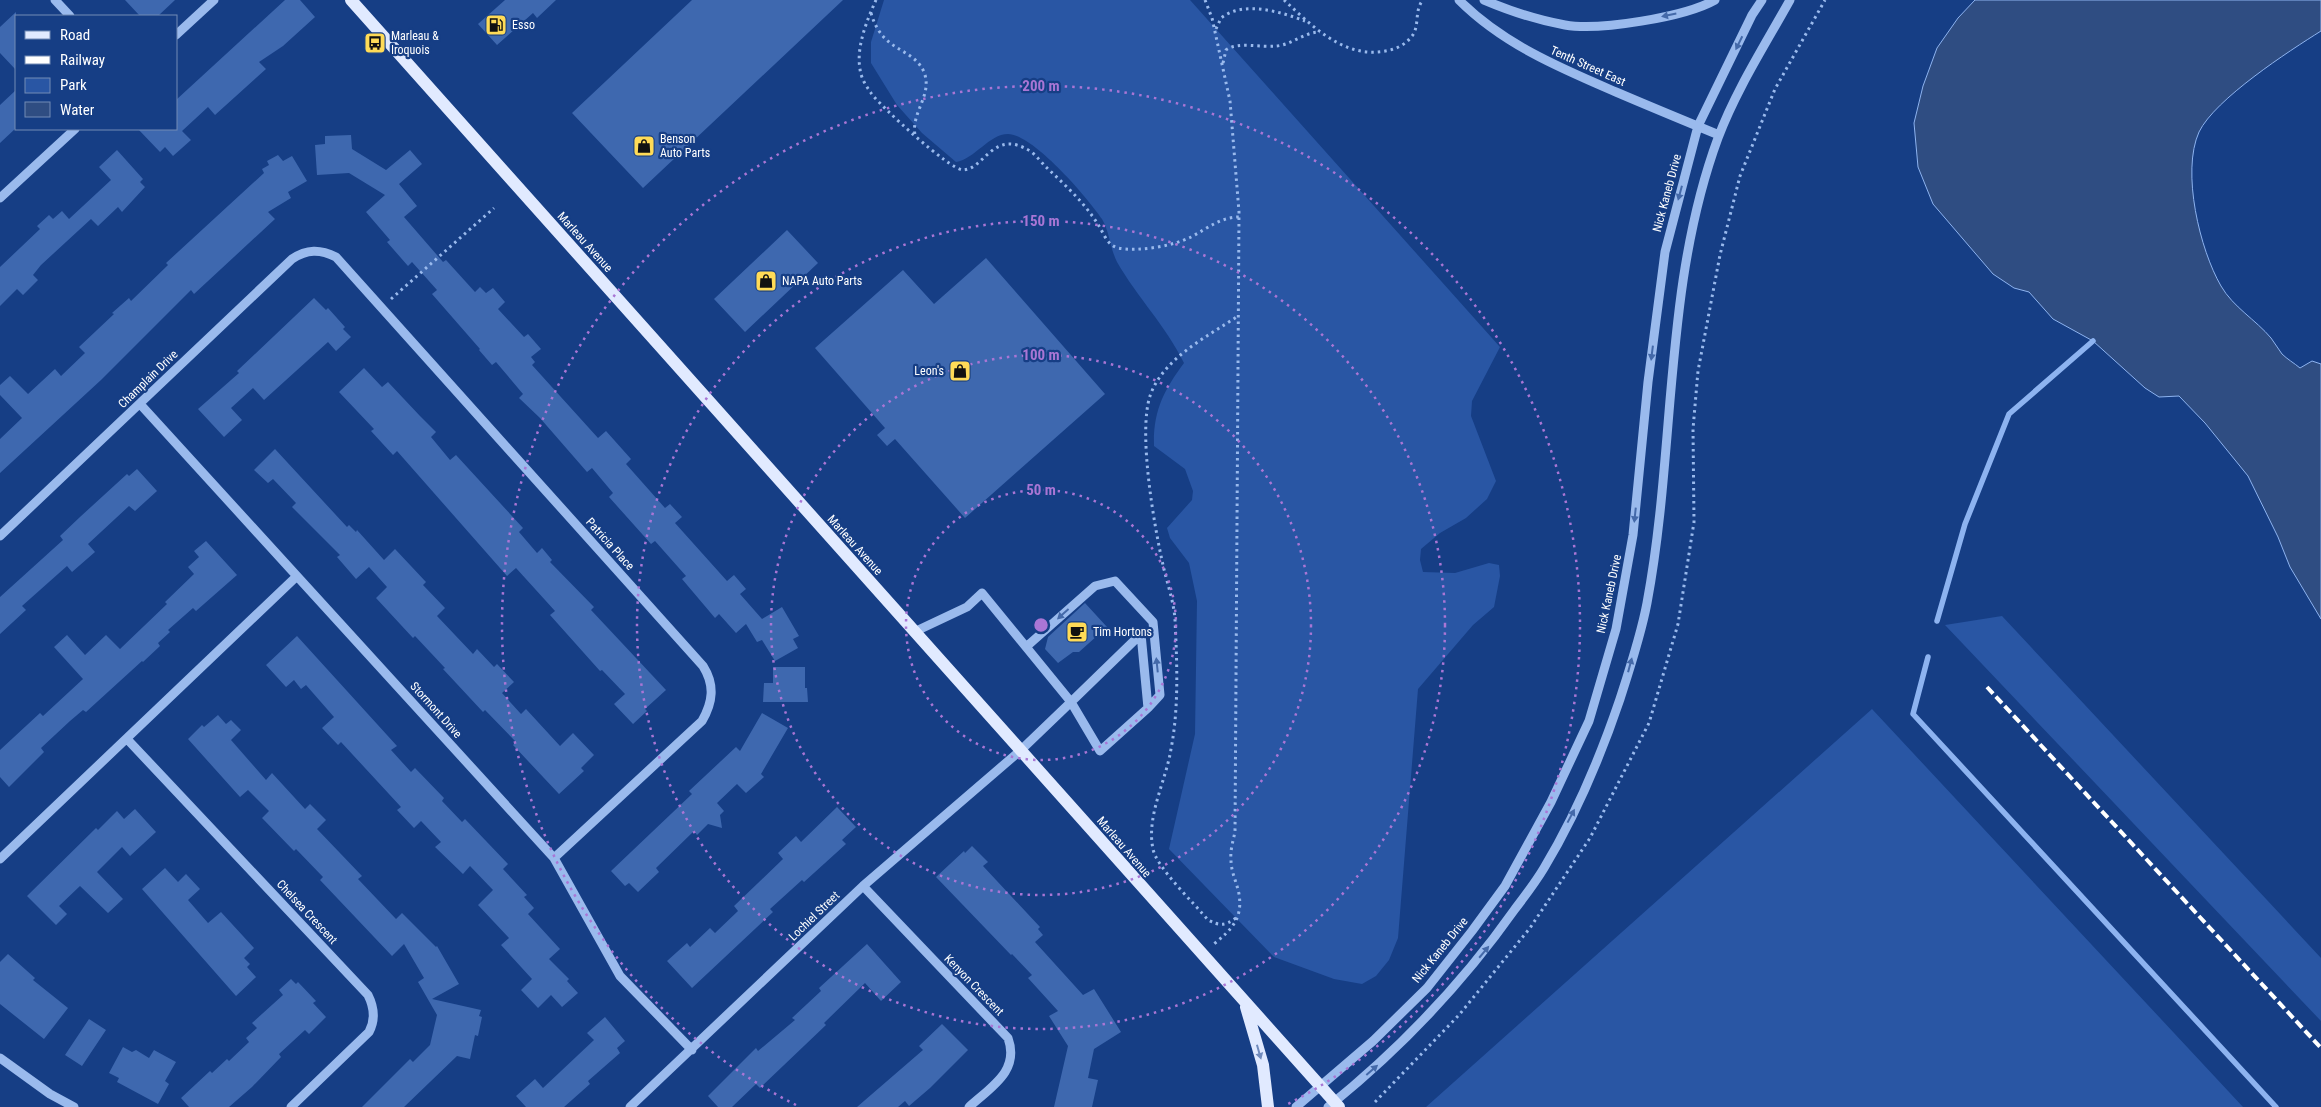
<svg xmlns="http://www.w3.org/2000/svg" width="2321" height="1107" viewBox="0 0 2321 1107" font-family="'Roboto Condensed',sans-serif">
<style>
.green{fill:#2956a4}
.water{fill:#2f4d82;stroke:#8db3f0}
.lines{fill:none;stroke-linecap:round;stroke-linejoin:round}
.stream{stroke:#8db3f0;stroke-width:5.5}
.building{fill:#3e68af}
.path{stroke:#9abaed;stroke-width:3;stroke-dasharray:2.5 4;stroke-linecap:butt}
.minor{stroke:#9abaed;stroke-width:9}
.major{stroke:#e1eaff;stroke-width:12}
.rail{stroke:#fff;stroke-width:4;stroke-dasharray:9 4;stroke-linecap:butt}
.oneway{fill:#4469a9}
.oneway2{fill:#718bbc}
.ring{fill:none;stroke:#a976d5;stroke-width:2.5;stroke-dasharray:2.5 5}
.labels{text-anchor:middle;stroke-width:4.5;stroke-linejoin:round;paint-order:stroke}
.poi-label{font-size:12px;fill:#fff;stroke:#163e85;text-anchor:start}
.street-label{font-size:12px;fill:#fff;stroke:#163e85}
.centre{fill:#a976d5;stroke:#163e85;stroke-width:2.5}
.ring-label{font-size:15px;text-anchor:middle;font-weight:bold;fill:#a976d5;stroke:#163e85;stroke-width:4.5;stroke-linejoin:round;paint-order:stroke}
</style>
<rect width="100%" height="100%" fill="#163e85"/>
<!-- green -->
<path class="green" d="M884,0H1190L1500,347L1472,401L1471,416L1496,481L1487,499L1466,518L1440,533L1421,549L1420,560L1423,572L1455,573L1489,563L1499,565L1500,576L1494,607L1473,625L1418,689L1398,938L1389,960L1376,976L1362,984L1334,979L1274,957L1169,849L1195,734L1197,601L1189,563L1170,538L1167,528L1192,500L1193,491L1185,469L1154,446C1153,411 1164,390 1184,363C1166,326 1137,297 1117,262C1110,248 1110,233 1102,219C1088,198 1033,134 1008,134C989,134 975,159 956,162L922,133L897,105L871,63V42Z
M2002,616L2321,958V1021L1945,625Z
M1872,709L2243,1107H1426Z"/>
<!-- water -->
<path class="water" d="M1975,0H2321V31C2289,51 2215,99 2199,132C2181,172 2200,250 2221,286C2233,307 2256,320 2271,338C2275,343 2278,349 2282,354C2287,359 2294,363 2300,368L2312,361L2321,364V619L2290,567L2278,537L2248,476L2205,423L2179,396L2159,397L2145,388L2093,341L2053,319L2029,292L2014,288L1993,274L1933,204L1918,167L1914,123L1923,86L1937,48L1958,18Z"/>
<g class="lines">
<!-- stream -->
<path class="stream" d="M1937,621L1965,524L2009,414L2093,341
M1928,657L1913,714L2276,1107"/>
</g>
<!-- building -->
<path class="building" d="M125,0H175L158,16H140Z
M285,0H300L315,17L283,46L259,62L266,69L215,115L208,107L182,131L191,140L173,156L165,147L160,152L138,129H176V100Z
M505,0H556L537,18L533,13L497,45L478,24Z
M692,0H843L643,188L572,113Z
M16,12V70L0,53V27Z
M16,90V128L0,143V105Z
M351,135L352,149L386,170L410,150L422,164L399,184L417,206L404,217L443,262L446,260L475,292L480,287L486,293L493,288L505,302L498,309L524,337L528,334L541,349L531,357L535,362L532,365L598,438L606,431L631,459L626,464L665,508L670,504L682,517L675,523L727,581L734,575L746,589L740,594L762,619L782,607L799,636L793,639L798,648L775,661L762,640L757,642L746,624L736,633L719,614L715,618L682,579L686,576L655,541L651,544L609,497L613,493L592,468L587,472L540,418L519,398L523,394L496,362L492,365L479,350L480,349L432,294L437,290L412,262L408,266L387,242L390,240L366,212L385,195L349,173L317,175L315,145L325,144V136Z
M117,150L143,179L140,182L145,187L122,212L118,207L98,226L91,219L41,265L33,275L38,280L23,295L17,289L0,306V267L40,229L37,226L49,215L53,219L62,211L69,219L111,180L99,167Z
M278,155L283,161L292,156L307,181L288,192L291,198L268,212L275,219L194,294L191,290L101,380L0,473V439L22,418L0,395V385L10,376L28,394L55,369L61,376L85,353L79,347L114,314L112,313L129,298L131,301L168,265L166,263L264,173L262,169L269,165L267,161Z
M787,230L818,263L745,332L714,299Z
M986,258L1105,394L965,518L895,439L887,446L877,435L885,428L815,348L903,270L934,304Z
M314,298L326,310L328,308L345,327L343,329L351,337L336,351L328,342L264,400L253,388L231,408L242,420L224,437L198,409L239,373L237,371Z
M364,368L382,387L388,382L420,416L436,432L431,437L450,460L456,455L523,528L519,532L537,553L542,548L552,560L550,562L594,607L591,610L666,690L645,709L647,711L633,724L614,704L625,694L602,670L600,671L550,615L555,611L516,568L507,576L397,451L393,455L371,431L374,429L339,392Z
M275,449L347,527L349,525L356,532L357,530L384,560L395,549L426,582L423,585L445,608L437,616L473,654L477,649L494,667L497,664L514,682L502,693L521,714L526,709L560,746L573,733L594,755L581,768L584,771L559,794L513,745L516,742L485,710L483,712L443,669L445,668L415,636L413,638L376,598L387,587L369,567L356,579L337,557L340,555L292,507L296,503L273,479L268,483L254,470Z
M137,469L157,491L135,511L129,506L88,544L95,552L72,572L67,566L22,606L26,610L0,634V597L63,540L60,536L80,517L127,474L129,476Z
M206,541L237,575L196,611L193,608L168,630L170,632L158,643L160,646L143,662L142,661L86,712L83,710L70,721L41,748L44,752L9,787L0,777V750L40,713L43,716L83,679L54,647L67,635L85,655L106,635L120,649L167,604L165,602L194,574L188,567L199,557L194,551Z
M1085,603L1107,627L1079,652H1073L1058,663L1045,649L1048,637Z
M297,636L397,746L391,750L411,772L415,768L444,798L442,801L462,822L465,819L508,864L503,869L527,895L524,897L534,908L528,914L560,949L549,959L569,979L567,981L578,993L562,1007L551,995L538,1008L521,990L532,979L501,945L509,938L478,905L493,890L470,866L463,874L435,847L441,842L421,821L414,828L397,810L401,807L341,742L338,745L322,728L334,717L306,685L301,689L294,680L286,687L266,665Z
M773,667H805V688H807L808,702H763L764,683H773Z
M762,713L788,728L761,774L764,777L746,793L737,784L717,803L724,811L720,815L722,828L708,824L697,835L694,831L656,868L659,872L638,892L629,883L625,886L611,871L692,794L689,791L736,747L740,751Z
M218,715L226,724L231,720L241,730L231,740L266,780L272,773L305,809L310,804L326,820L317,829L362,876L358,879L396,919L402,913L436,947L437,946L459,984L432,999L481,1010L479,1016L482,1017L478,1036L475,1035L470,1059L457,1056L404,1107H362L410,1059L413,1062L430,1045L437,1015L418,982L424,978L404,944L392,956L320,880L323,877L296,849L294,851L262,818L269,811L248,790L240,797L188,739L202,725L204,727Z
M837,807L856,827L842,840L846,844L804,882L802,880L770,909L773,912L692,988L667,961L687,943L690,947L710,928L715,933L738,911L734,906L783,859L778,853L796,836L801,842Z
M135,809L156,832L130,856L122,847L97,872L123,899L108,913L80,886L59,906L67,914L56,925L27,896L96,828L98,830L117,811L124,819Z
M972,846L988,862L983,866L1040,927L1038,929L1043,935L1035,942L1083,995L1094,989L1121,1032L1094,1049L1088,1078L1098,1080L1092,1107H1054L1068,1046L1049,1016L1058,1011L1028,978L1032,975L1012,954L1011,955L936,877L964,851L965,853Z
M165,868L178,882L186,874L200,889L188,900L208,923L221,912L254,948L244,958L250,964L247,967L256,977L236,996L142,889Z
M867,944L901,982L881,1001L865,983L824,1023L826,1025L760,1088L756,1084L732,1107H718L708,1096L756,1048L758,1051L795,1020L792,1018L821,991L819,988Z
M8,954L35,978L33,980L68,1008L44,1039L0,1004V962Z
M291,979L296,984L298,982L316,1001L313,1003L326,1017L309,1034L305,1030L279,1054L281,1057L252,1087L229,1107H189L181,1098L210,1071L212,1073L227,1059L229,1061L249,1042L246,1038L257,1028L252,1023L283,995L279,990Z
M605,1017L625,1041L617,1048L620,1053L588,1081L590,1084L564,1107H526L516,1096L535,1079L543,1088L594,1040L587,1033Z
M89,1019L106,1030L82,1066L65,1055Z
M942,1024L968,1050L930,1088L909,1106L905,1101L898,1107H857L923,1050L919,1046Z
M123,1047L132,1052L136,1050L149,1058L154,1050L176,1062L165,1081L169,1084L158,1104L117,1082L119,1078L109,1073Z"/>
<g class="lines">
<!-- path -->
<path class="path" d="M876,0C867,20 856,47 860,69C861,78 866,86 871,93C880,106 950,170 963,170C985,169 993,128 1030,151C1036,155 1041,162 1046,167C1065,185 1085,203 1099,226C1104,234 1107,245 1118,248C1138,252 1173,246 1191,237C1208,228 1221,217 1239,217
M1205,0L1212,18L1230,101L1239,212L1235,832C1233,841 1230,851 1231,860C1231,872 1237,883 1239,894C1243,919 1231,930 1214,944
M1284,0C1310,24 1340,55 1378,52C1391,51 1404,47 1412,36C1420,26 1414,10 1423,0
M871,13C874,24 880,35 889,42C901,52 917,56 924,72C933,95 911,112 915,135
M1216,29L1221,18C1244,0 1281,12 1305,21
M1223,63L1226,50C1238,41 1261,48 1276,46C1292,45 1304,32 1320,32
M391,299L494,208
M1236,918C1225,926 1220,926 1208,920C1195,904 1156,867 1153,849C1146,816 1166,781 1171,749C1179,708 1177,662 1175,620C1174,602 1167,583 1163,565C1154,525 1138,433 1150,396C1163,358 1207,337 1238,316
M1375,1102L1459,1015L1530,928L1590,838L1649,723L1678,624L1694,522L1693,429L1698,371L1720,255L1740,176L1775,89L1825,0"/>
<!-- minor -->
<path class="minor" d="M55,0L70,16
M1459,0C1503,44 1560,68 1616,92C1651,107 1685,121 1719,135
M1484,0C1510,11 1537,20 1565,25C1599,31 1685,17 1715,0
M176,35L214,0
M0,198L75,129
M140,404L554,858L620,976L692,1050
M0,536L292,259C307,249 320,249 336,257L703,666C715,685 713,702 702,721L554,858
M1026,647L1095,586L1115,581L1153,622L1160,695L1148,708
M127,739L368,995C374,1007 376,1019 369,1032L291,1107
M0,859L297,576
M863,886L1008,1038C1020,1071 991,1087 969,1107
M0,1058L50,1094L74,1107
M630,1107L863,886L1021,750L1071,702L1100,751L1148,708L1141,634L1071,702L982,593L967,607L914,632
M1296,1107L1373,1041L1427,988L1472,931L1505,886L1551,802L1589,721L1616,629L1633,535L1648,382L1665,252L1698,126L1752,15L1762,0
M1328,1107C1400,1049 1462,984 1515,909C1525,896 1535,883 1544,868C1576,815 1600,758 1620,699C1630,668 1641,635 1647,603C1676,449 1663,287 1718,138C1736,90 1765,45 1790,0"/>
<!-- major -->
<path class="major" d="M351,0L1339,1107
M1246,1007L1263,1065L1268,1107"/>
<!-- rail -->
<path class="rail" d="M1987,687L2321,1048"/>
</g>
<!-- one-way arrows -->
<defs><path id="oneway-solid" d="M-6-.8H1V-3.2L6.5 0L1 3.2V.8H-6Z" transform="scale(1.25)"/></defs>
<g class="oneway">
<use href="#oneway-solid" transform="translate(1669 15) rotate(168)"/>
<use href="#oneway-solid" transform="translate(1739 43) rotate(116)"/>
<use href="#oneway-solid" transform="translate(1680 193) rotate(105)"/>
<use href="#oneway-solid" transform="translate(1652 353) rotate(97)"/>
<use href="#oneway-solid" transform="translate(1635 515) rotate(96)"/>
<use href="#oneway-solid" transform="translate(1063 614) rotate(138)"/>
<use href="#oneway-solid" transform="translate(1157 665) rotate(-96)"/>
<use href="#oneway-solid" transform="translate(1630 665) rotate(-75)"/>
<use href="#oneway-solid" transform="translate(1571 816) rotate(-62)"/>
<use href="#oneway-solid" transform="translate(1484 952) rotate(-50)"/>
<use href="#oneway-solid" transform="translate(1372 1070) rotate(-41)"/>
</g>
<use class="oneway2" href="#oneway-solid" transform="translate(1259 1052) rotate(74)"/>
<!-- distance rings -->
<g class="ring">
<circle cx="1041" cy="625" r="135"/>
<circle cx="1041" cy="625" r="270"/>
<circle cx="1041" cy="625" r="404"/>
<path d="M796 1105A539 539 0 1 1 1286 1105"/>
</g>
<!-- icons -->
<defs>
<g id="fuel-square" transform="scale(1.125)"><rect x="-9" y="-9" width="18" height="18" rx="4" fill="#ffdb57" stroke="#163e85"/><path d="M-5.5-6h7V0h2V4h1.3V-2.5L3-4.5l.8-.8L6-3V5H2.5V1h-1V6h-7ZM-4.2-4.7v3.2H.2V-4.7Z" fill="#111"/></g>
<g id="bus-square" transform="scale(1.125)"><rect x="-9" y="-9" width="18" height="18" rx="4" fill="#ffdb57" stroke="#163e85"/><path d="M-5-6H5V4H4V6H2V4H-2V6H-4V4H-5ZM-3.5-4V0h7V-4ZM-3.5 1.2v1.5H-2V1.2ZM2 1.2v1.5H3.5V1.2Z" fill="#111"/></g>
<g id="shop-square" transform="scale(1.125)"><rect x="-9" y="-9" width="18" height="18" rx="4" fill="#ffdb57" stroke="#163e85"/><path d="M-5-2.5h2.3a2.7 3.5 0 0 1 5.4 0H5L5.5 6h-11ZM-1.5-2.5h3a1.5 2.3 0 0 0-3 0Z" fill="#111"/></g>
<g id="cafe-square" transform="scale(1.125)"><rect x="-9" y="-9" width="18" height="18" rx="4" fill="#ffdb57" stroke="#163e85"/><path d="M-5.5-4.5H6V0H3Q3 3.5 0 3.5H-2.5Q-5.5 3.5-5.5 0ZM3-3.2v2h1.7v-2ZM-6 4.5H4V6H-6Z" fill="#111"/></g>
</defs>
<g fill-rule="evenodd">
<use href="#fuel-square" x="496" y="25"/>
<use href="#bus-square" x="375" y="43"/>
<use href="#shop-square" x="644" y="146"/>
<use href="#shop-square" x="766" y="281"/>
<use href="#shop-square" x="960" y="371"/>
<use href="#cafe-square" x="1077" y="632"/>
</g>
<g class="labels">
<!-- poi labels -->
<g class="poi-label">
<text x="512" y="29">Esso</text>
<text x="391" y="40">Marleau &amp;<tspan x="391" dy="14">Iroquois</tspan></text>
<text x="660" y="143">Benson<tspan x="660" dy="14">Auto Parts</tspan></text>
<text x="782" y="285">NAPA Auto Parts</text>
<text x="944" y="375" text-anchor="end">Leon's</text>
<text x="1093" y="636">Tim Hortons</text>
</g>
<!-- street labels -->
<g class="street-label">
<text transform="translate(1588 66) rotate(24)" y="4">Tenth Street East</text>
<text transform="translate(1667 193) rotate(-75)" y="4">Nick Kaneb Drive</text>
<text transform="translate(585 242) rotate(48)" y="4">Marleau Avenue</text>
<text transform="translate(148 379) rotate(-44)" y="4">Champlain Drive</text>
<text transform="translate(610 544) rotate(48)" y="4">Patricia Place</text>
<text transform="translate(855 545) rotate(48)" y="4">Marleau Avenue</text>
<text transform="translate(1609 594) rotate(-78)" y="4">Nick Kaneb Drive</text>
<text transform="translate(436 710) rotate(48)" y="4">Stormont Drive</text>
<text transform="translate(1124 847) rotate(49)" y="4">Marleau Avenue</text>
<text transform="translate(307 912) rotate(47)" y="4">Chelsea Crescent</text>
<text transform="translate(814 916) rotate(-44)" y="4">Lochiel Street</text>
<text transform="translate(1440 950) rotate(-51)" y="4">Nick Kaneb Drive</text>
<text transform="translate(974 985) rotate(46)" y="4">Kenyon Crescent</text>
</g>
</g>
<circle cx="1041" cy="625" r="8" class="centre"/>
<g class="ring-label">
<text x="1041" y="91">200 m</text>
<text x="1041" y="226">150 m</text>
<text x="1041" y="360">100 m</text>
<text x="1041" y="495">50 m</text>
</g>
<!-- legend -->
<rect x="15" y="15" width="162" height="115" fill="#163e85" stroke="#738bb6"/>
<rect x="25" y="31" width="25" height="8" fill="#e1eaff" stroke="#738bb6"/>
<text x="60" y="40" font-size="15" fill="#ffffff">Road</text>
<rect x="25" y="56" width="25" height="8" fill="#ffffff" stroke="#738bb6"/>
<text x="60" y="65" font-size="15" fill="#ffffff">Railway</text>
<rect x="25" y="78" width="25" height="15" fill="#2956a4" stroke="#738bb6"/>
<text x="60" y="90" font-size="15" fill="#ffffff">Park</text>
<rect x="25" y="102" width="25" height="15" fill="#2f4d82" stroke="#738bb6"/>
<text x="60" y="115" font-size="15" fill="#ffffff">Water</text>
</svg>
